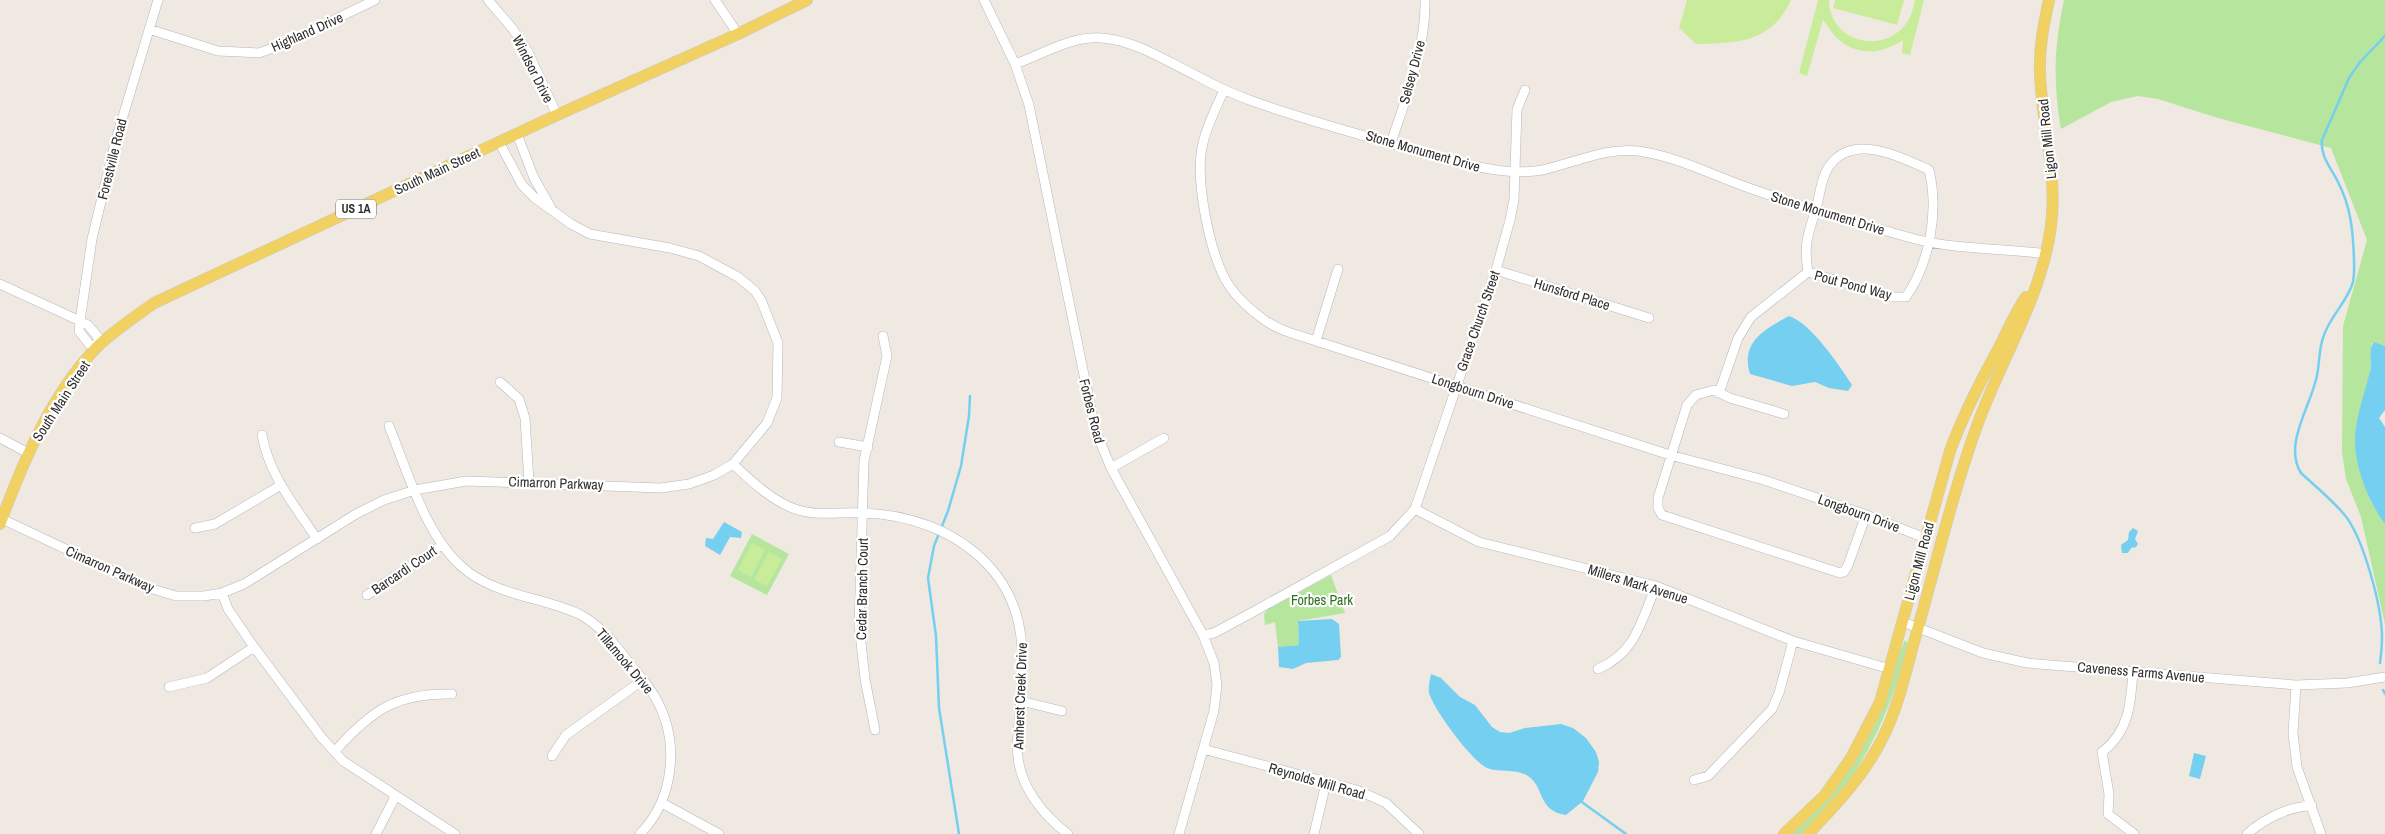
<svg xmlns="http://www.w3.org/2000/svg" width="2385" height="834" viewBox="0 0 2385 834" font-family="'Archivo Narrow',sans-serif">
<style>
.green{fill:#b6e59e}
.pitch{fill:#c9ec9a}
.water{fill:#75cff0}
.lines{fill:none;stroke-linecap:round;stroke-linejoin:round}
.stream{stroke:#75cff0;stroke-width:2.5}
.minor-casing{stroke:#b4b7c1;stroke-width:10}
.major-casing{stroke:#c9c9c9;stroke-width:12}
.minor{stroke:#fff;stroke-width:9}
.major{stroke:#f2d163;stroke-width:11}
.labels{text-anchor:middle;stroke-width:4.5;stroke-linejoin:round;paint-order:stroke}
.shield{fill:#fff;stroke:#6d6d6d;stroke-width:1}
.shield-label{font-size:12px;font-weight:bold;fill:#2e2e2e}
.street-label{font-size:14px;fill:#2e2e2e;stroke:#fff}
.park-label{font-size:14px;fill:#2c6e1b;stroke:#fff}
</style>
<rect width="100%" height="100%" fill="#efe9e1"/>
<!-- green -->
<path class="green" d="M2064,0H2385V346L2376,343H2372L2362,473L2371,502L2385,524V624L2361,517L2346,479L2342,452L2343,326L2367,240L2331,148L2218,118L2158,99L2138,96L2111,102L2061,129C2053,81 2054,48 2064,0Z
M752,534L789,554L767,595L730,576Z
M1331,575L1345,613L1298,621L1299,645L1278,647L1275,622L1265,625L1264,614L1268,609Z
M1905,640L1908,643C1890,717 1859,783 1801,834H1792C1833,797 1866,751 1886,699C1893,680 1896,659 1905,640Z"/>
<!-- pitch -->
<path class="pitch" d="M1687,0H1791C1771,43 1738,43 1696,44L1679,28Z
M1818,0H1829C1829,40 1880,56 1905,25C1911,18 1913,9 1915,0H1924L1910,55L1902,53L1903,40C1882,54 1859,57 1838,39C1832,34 1828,26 1823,20L1807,76L1799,73Z
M1835,0H1904L1897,25L1833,8Z
M752,543L765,550L751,577L738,570Z
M769,552L782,559L767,586L754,579Z"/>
<!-- water -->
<path class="water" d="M1789,316C1811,323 1839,365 1852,385L1848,391L1829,388L1815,382L1792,386L1750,374C1740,342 1765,329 1789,316Z
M2374,342L2385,346V410L2379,418L2385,427V524C2369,503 2354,466 2355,438C2356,415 2365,393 2370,371C2372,362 2368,349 2374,342Z
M724,522L742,532L741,538L730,537L720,555L705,546L706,538L713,539Z
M2133,528L2138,531L2135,539L2138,544L2136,547L2131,548L2128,553H2122L2121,545L2128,540L2129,532Z
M1332,619L1339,624L1341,657L1338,660L1306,663L1293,669L1279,667L1278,647L1299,645L1298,621Z
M1431,674L1441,678L1460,697L1475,705L1492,727L1500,732L1509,733L1525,728L1561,724L1573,728L1586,738L1596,752L1599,762L1598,772L1583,801L1566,815C1537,811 1545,787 1528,776C1516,768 1500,773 1487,768C1471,760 1434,710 1429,693C1428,687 1430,679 1431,674Z
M2194,753L2206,756L2200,779L2189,776Z"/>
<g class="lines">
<!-- stream -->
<path class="stream" d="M2380,663C2381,655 2382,645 2382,637C2382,607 2363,535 2343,513C2331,499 2315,486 2301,473C2284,446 2308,410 2315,383C2320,369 2318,352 2323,338C2328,319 2346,303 2352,285C2355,277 2354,267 2354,259C2353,231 2351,207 2338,182C2331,168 2320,156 2322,140L2349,78L2360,62L2385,36
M2383,690L2385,694
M1579,800L1626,834
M959,834L939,708L936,636L928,578L934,546L948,511L961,466L969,416L970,396"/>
<!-- minor casing -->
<g class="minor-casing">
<path id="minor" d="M488,0L512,28L528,52L557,115
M715,0L738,34
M984,0L1015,64L1029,105L1095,429L1111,468L1203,635L1214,663L1217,685L1214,711L1179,834
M149,29L218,51L259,53L284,44L375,0
M1015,64C1044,54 1070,36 1102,38C1137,41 1166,61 1197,76C1215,86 1233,94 1252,101C1320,125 1391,143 1460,163C1487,169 1515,175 1542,170C1574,163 1606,147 1638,151C1676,156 1714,176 1749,188C1803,207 1860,224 1915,239C1957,250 2003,248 2046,254
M1224,90C1217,106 1207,125 1203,143C1194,178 1210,258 1230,287C1239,300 1251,310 1263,319C1279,331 1298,335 1316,341L1670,455L1764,480L1861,513L1925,538
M517,134L534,178L551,208
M1391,143C1406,97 1426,49 1425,0
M1496,270L1649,318
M0,284L80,321L92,239L115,143L158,0
M80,321L88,325L98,337L97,347L89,344L79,331Z
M1316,341L1338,269
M500,382L519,399L525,418L529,482
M1719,393L1738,338L1751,317L1808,272C1803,241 1809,234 1817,205C1820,193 1822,175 1830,165C1854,133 1901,157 1929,170C1939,211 1930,262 1906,297H1891L1808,272
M1784,414L1730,398L1714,390L1696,395L1687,405L1658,498V508L1662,515L1840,573L1844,572L1848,565L1866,515
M389,426C407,470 425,534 461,566C494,596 540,596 579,614C600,625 614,643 628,661C637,673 648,684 655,697C680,740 675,798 640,834
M262,435C269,475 295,506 317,539
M0,438L28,453
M839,442L868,447
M733,464C751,481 773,502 798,510C818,516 841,512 862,513C908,514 955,530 988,565C1028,607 1024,658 1020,711C1019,726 1016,742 1018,757C1021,788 1044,816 1068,834
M1111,468L1164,438
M1415,509L1479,542L1656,586L1793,641L1890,669
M2,519L146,587L176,596H204L222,593L244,584L356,514L384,500L415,490L466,481L661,488L689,484L714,475L733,464L767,423L777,398L778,343L761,300L755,291L738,277L699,256L670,248L590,234L571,224L535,198L522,185L499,142
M195,528L215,524L281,485
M222,593L228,609L254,647L322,738L343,761L455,834
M367,595L442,545
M1903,622L1983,653L2027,663L2296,685L2347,683L2385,677
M1203,635L1214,633L1253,612L1390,536L1415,509L1496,270L1510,220L1514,200L1517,109L1525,90
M1598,669C1636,653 1641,621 1656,586
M2133,671C2131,703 2129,732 2102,752L2109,794L2108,814L2134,834
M2296,685L2293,733L2297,767L2321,834
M169,687L207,678L254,647
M1021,701L1062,711
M875,730L865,679L859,624L864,461L887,356L883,336
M1203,749L1357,790L1386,803L1419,834
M335,751C372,710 396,693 452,694
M552,756L566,735L643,680
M1694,780L1708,776L1772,709L1779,693L1793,641
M662,803L719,834
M376,834L395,797
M1314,834L1326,783
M2247,834C2264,819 2289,806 2312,806"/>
</g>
<!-- major casing -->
<g class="major-casing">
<path id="major" d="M0,524C22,464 51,395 96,348C113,331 135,317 154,303L557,115L738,34L807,0
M1784,834L1825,795L1851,758L1880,702L1950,451C1962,418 1977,388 1994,357C2005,337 2013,316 2026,297
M1808,834C1838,803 1868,771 1886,731C1899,703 1906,671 1914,642C1935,569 1952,494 1978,423C2002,357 2042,296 2051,226C2058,172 2041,124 2040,71C2039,47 2044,23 2049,0"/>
</g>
<!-- minor -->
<use href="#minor" class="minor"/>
<!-- major -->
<use href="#major" class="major"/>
</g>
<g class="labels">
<!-- shield labels -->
<rect class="shield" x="336" y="199.5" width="40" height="19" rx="4"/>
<g class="shield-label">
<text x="356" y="213">US 1A</text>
</g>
<!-- street labels -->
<g class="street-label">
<text transform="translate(307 32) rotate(-24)" y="5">Highland Drive</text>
<text transform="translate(533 69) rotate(63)" y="5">Windsor Drive</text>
<text transform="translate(1412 72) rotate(-75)" y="5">Selsey Drive</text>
<text transform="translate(2047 139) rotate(-96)" y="5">Ligon Mill Road</text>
<text transform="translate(1423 151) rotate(16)" y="5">Stone Monument Drive</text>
<text transform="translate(112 159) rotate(-76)" y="5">Forestville Road</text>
<text transform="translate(437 171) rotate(-25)" y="5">South Main Street</text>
<text transform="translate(1828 213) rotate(17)" y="5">Stone Monument Drive</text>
<text transform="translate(1853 285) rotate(15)" y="5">Pout Pond Way</text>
<text transform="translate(1572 294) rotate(17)" y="5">Hunsford Place</text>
<text transform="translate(1478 321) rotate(-71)" y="5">Grace Church Street</text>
<text transform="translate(1473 391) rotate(18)" y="5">Longbourn Drive</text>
<text transform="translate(61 401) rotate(-57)" y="5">South Main Street</text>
<text transform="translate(1092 411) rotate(76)" y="5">Forbes Road</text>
<text transform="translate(556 483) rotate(2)" y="5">Cimarron Parkway</text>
<text transform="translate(1859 513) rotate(20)" y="5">Longbourn Drive</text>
<text transform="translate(1919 561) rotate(-75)" y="5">Ligon Mill Road</text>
<text transform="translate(110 569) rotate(24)" y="5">Cimarron Parkway</text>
<text transform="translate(404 570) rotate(-34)" y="5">Barcardi Court</text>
<text transform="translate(1638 584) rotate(17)" y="5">Millers Mark Avenue</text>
<text transform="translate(862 589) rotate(-89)" y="5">Cedar Branch Court</text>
<text transform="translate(625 661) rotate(50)" y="5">Tillamook Drive</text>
<text transform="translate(2141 672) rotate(5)" y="5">Caveness Farms Avenue</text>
<text transform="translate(1020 696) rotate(-88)" y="5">Amherst Creek Drive</text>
<text transform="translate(1317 781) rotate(16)" y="5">Reynolds Mill Road</text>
</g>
<!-- park labels -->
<g class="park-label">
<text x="1322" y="605">Forbes Park</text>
</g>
</g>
</svg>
